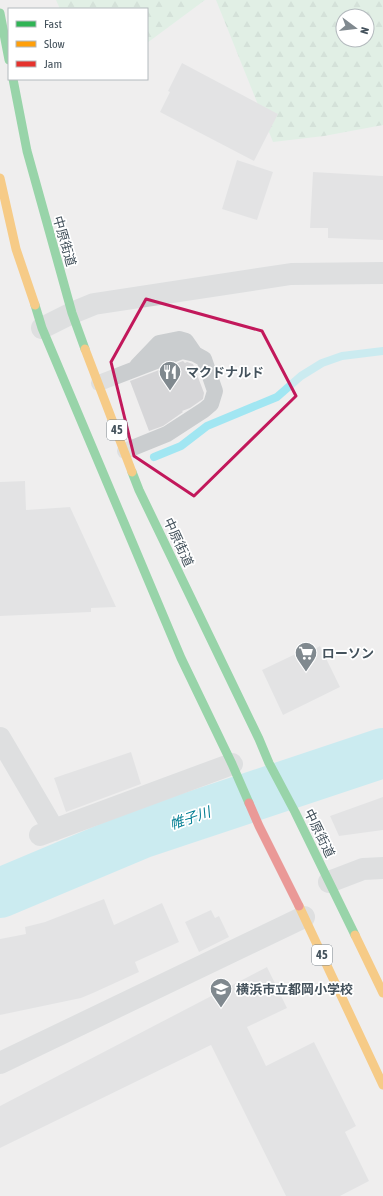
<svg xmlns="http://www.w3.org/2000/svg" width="383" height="1196" viewBox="0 0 383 1196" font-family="'Asap Condensed','Noto Sans JP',sans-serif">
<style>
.forest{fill:url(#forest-firs);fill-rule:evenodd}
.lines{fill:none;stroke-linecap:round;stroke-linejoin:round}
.stream{stroke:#a1e6f2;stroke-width:8}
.river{stroke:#a1e6f2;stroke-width:50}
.building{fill:#d6d6d8}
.lane{stroke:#cacdcf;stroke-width:16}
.street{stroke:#cacdcf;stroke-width:22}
.fast{stroke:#30b455;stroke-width:9}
.slow{stroke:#ff9f0a;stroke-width:9}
.jam{stroke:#e5322d;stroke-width:9}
.marked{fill:none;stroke:#c2185b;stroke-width:3;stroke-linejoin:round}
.labels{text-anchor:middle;stroke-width:3.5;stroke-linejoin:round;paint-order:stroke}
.shield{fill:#fff;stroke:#7c868d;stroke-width:1}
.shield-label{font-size:12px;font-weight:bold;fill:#44525c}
.street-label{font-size:13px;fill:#44525c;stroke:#fff}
.poi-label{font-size:13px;font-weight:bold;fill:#44525c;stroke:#fff;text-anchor:start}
.water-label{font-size:14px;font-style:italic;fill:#037e93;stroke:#fff}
</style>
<defs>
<pattern id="forest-firs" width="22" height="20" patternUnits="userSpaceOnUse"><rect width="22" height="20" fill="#d0f0da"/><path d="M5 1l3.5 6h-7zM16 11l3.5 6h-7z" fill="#b4d0be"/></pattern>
</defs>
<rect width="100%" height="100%" fill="#efeeee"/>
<!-- forest -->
<path class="forest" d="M56,0H205L147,43V9H60Z
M216,0H383V125L324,136L273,142ZM343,16H367V40H343Z"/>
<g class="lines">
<!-- stream -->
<path class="stream" d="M154,457L181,446L207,426L277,397L301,376L322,363L342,356L383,351"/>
<!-- river -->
<path class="river" d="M0,893L143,833L383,753"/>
</g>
<!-- building -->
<path class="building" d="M182,63L278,114L254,161L160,112L170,92L168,91Z
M237,160L273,172L257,220L222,209Z
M313,172L383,176V240L328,238V228H310Z
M183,361L185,363L187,362L193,364L204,393L203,399L190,408L182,411L183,412L163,426L149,431L130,381Z
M25,481L26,510L70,507L116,607L91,608V612L0,616V482Z
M320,646L340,687L283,715L262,670L308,648L310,652Z
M131,752L141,784L66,812L54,778Z
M383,797V830L339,836L330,816Z
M104,899L114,925L162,903L179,942L135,962L139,972L93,993L81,998L0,1015V939L26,934L25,927L45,922Z
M211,910L215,918L219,916L229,937L199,952L185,922Z
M267,967L287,1008L247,1027L266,1066L314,1042L356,1126L345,1132L369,1181L340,1196H286L211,1045L0,1148V1106Z"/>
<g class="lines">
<!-- lane -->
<path class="lane" d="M137,366L159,343L179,339L186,341L195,354
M99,383L182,351L195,354L204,359L215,391L211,404L204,410L167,434L125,451"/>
<!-- street -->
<path class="street" d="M42,328L72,313L94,304L291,274L383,273
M0,738L54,830
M40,835L232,764
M329,882L363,869L383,868
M0,1063L304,917"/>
<!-- fast -->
<path class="fast" d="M0,13L9,60
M13,79L27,151L72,313L85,349
M35,305L42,328L181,658L232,764L249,803
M132,472L139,490L259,739L269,763L295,812L355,935"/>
<!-- slow -->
<path class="slow" d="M0,178L16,249L35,305
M85,349L132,472
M299,906L383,1085
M355,935L383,993"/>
<!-- jam -->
<path class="jam" d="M249,803L259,826L299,906"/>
</g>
<!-- marked area -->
<path d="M0 0H383V1196H0ZM146,299L262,331L296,396L194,496L134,456L111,362Z" fill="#efeeee" fill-opacity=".55" fill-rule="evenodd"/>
<path class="marked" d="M146,299L262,331L296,396L194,496L134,456L111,362Z"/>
<!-- icons -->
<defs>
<g id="restaurant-pin" transform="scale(1.15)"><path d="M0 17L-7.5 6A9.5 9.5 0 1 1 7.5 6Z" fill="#80898f" stroke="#fff"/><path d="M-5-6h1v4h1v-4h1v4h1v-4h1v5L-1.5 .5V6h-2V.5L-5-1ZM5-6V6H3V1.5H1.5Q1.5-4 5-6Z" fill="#fff"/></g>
<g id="supermarket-pin" transform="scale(1.15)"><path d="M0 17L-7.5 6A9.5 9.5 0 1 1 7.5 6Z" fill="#80898f" stroke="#fff"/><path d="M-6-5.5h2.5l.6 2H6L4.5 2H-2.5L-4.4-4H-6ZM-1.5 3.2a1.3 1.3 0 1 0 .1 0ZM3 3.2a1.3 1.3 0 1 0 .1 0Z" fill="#fff"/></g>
<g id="school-pin" transform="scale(1.15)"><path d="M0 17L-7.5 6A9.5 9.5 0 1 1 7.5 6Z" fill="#80898f" stroke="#fff"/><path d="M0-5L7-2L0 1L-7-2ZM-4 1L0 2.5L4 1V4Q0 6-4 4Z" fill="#fff"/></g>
</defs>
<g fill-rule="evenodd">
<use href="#restaurant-pin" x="170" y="372"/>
<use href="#supermarket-pin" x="306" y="653"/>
<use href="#school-pin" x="221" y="989"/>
</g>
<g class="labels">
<!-- shield labels -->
<g class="shield">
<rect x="107" y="420" width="20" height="20" rx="3"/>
<rect x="312" y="945" width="20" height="20" rx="3"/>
</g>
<g class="shield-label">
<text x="117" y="434">45</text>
<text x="322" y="959">45</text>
</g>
<!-- street labels -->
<g class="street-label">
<text transform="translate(65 241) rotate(74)" y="5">中原街道</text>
<text transform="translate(179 542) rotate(65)" y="5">中原街道</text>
<text transform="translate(320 833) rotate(64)" y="5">中原街道</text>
</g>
<!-- poi labels -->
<g class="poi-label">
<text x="186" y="377">マクドナルド</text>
<text x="322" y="658">ローソン</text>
<text x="236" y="994">横浜市立都岡小学校</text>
</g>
<!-- water labels -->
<g class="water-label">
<text transform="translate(190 818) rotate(-19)" y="5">帷子川</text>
</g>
</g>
<!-- legend -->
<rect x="8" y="8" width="140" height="72" fill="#ffffff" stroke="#b4babe"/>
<rect x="16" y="21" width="20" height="6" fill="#30b455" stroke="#b4babe"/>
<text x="44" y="28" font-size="12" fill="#44525c">Fast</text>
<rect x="16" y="41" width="20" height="6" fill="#ff9f0a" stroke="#b4babe"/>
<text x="44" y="48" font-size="12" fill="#44525c">Slow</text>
<rect x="16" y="61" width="20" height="6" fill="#e5322d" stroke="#b4babe"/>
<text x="44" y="68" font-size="12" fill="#44525c">Jam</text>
<!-- north arrow -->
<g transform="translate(355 28) rotate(105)"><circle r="19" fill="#ffffff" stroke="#b4babe"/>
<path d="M0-3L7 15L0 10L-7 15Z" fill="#80898f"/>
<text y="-6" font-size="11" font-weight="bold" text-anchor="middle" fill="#44525c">N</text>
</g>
</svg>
